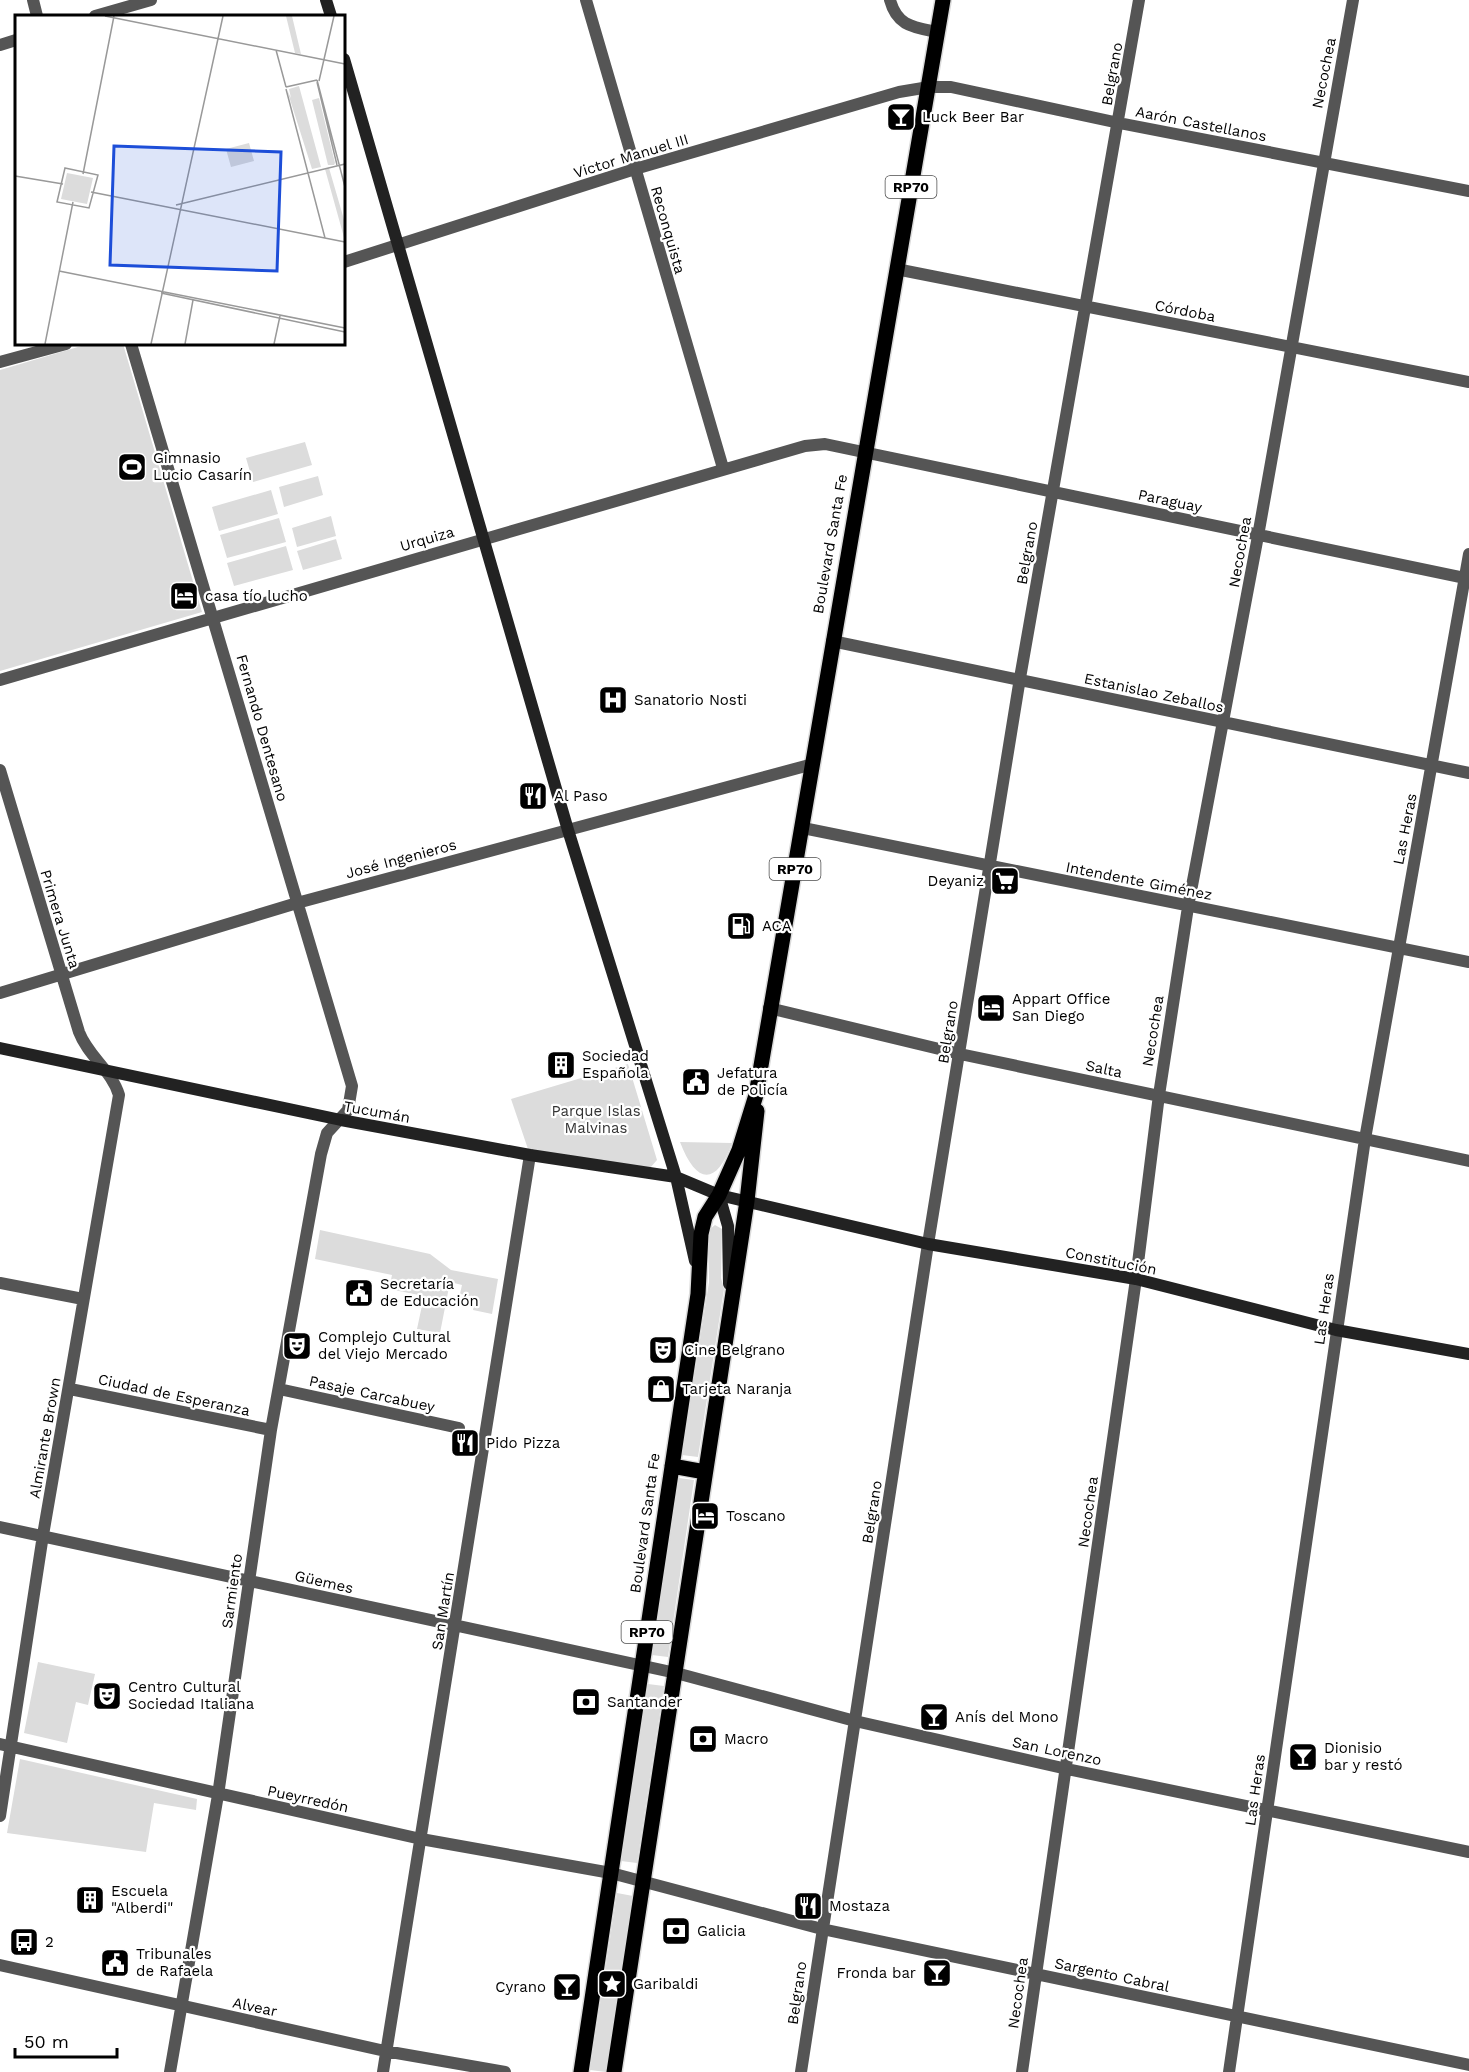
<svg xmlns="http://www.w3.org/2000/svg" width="1469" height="2072" viewBox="0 0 1469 2072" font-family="'Work Sans',sans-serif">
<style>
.green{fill:#dcdcdc}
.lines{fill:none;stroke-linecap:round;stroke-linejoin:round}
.primary-casing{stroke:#dbdbdb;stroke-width:18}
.street{stroke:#555;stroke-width:12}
.secondary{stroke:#222;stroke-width:12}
.primary{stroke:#000;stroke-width:15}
.labels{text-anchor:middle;stroke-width:4.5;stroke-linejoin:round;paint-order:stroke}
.shield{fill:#fff;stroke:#4c4c4c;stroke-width:1.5}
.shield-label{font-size:14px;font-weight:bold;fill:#000}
.street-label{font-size:15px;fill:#000;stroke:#fff}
.poi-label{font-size:15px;fill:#000;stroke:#fff;text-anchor:start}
.park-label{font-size:15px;fill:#333;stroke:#fff}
.inset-road{fill:none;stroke:#999;stroke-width:1.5}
.view{fill:#1d4ed8;fill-opacity:0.15;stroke:#1d4ed8;stroke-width:3}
.inset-edge{fill:none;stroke:#000;stroke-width:3}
</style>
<rect width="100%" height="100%" fill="#fff"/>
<!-- green -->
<path class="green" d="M88,344H123L202,612L0,671V370Z
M305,442L312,465L253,482L246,458Z
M318,476L323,495L284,507L279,487Z
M271,490L278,514L219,531L212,507Z
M331,516L336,536L297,547L292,528Z
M279,518L286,542L227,558L220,535Z
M336,539L342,559L303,570L297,551Z
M286,546L293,570L234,586L227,563Z
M628,1064L657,1160L650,1168L529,1152L511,1099Z
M680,1142L732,1143C716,1187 696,1184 680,1142Z
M715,1225L722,1229L721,1278L724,1289L698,1457L682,1455L709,1282V1230Z
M320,1230L430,1254L451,1270L498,1279L492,1314L473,1310L475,1297L460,1294L462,1285L450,1282L440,1333L417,1329L424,1296L389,1289L392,1275L315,1259Z
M679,1478L694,1480L668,1657L652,1655Z
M38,1662L95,1674L88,1705L76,1702L67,1743L24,1733Z
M648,1684L664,1686L637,1863L621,1861Z
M20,1759L197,1799L196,1810L154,1803L146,1852L7,1833Z
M617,1893L633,1896L606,2072L590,2070Z"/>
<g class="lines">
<!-- primary casing -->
<g class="primary-casing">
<path id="primary" d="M672,1466L705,1472
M581,2072L698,1294L701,1234L705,1217L719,1195L739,1150L756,1095L943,0
M614,2072L747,1201L757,1111"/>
</g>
<!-- street -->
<path class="street" d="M33,0L37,16
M586,0L723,468
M890,0C897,26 913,27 937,32
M95,16L151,0
M0,45L16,40
M344,262L635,169L899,92L929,87H951L1119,123L1469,191
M896,269L1469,382
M131,344L352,1086L348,1110L327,1133L321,1154L271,1430L218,1795L170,2072
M0,362L66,344
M832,641L1469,773
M0,680L805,446L825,444L1469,579
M0,770L79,1032C88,1056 112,1071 119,1095L43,1535L0,1816
M803,828L1469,962
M0,993L297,903L813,764
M769,1008L960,1054L1469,1161
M0,1283L83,1299
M70,1389L271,1430
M279,1389L459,1428
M0,1527L676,1673L855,1721L1067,1769L1469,1852
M0,1744L421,1839L611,1873L822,1929L1469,2065
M0,1965L385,2051L505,2072
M383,2072L530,1155
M801,2072L928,1244L1020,678L1139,0
M1022,2072L1136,1279L1159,1095L1188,907L1258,536L1353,0
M1229,2072L1365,1139L1469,554"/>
<!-- secondary -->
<path class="secondary" d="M326,0L331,16
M344,59L568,830L676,1177L695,1261
M0,1048L341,1120L530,1155L676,1177L719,1195L928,1244L1136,1279L1336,1330L1469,1354
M719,1195L728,1226L729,1284"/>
<!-- primary -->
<use href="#primary" class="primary"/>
</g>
<!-- icons -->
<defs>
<g id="bar-square" transform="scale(1.5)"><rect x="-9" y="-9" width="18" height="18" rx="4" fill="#000" stroke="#fff"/><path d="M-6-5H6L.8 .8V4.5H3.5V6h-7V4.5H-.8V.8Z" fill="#fff"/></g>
<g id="stadium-square" transform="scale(1.5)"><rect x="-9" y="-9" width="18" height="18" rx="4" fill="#000" stroke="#fff"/><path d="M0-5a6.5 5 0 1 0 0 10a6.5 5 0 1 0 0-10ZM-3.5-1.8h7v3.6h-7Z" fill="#fff"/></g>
<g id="hotel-square" transform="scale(1.5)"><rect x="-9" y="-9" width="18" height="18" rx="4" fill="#000" stroke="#fff"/><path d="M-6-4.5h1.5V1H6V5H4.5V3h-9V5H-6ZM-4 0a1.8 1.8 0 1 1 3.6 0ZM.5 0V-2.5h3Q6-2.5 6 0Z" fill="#fff"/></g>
<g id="hospital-square" transform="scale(1.5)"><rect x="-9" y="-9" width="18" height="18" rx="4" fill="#000" stroke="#fff"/><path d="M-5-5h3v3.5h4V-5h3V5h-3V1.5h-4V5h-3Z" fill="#fff"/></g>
<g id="restaurant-square" transform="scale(1.5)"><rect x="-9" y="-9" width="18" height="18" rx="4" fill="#000" stroke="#fff"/><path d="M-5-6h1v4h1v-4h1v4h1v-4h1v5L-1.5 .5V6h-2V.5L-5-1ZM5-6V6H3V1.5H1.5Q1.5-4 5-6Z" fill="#fff"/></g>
<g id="supermarket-square" transform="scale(1.5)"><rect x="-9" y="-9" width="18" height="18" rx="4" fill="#000" stroke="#fff"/><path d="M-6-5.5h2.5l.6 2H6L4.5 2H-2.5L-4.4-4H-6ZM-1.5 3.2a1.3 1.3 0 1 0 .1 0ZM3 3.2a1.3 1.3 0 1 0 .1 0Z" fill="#fff"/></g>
<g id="fuel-square" transform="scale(1.5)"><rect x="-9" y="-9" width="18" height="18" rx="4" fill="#000" stroke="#fff"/><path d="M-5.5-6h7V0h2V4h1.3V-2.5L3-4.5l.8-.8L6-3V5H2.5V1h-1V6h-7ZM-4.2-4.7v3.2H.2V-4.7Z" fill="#fff"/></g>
<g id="building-square" transform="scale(1.5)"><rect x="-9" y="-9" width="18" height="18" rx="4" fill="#000" stroke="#fff"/><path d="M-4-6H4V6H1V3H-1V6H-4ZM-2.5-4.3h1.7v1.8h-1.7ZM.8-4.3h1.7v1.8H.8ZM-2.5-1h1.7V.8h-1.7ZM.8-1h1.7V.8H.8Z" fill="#fff"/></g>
<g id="civic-square" transform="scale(1.5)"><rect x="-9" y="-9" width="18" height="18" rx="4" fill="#000" stroke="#fff"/><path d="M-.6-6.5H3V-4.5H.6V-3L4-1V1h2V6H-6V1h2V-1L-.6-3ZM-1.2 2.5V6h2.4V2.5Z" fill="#fff"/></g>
<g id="theatre-square" transform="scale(1.5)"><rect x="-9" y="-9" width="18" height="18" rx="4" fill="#000" stroke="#fff"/><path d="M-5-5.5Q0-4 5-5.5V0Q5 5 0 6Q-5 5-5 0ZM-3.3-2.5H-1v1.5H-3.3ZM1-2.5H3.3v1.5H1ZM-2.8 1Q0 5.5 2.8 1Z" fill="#fff"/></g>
<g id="shop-square" transform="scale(1.5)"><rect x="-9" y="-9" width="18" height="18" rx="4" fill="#000" stroke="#fff"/><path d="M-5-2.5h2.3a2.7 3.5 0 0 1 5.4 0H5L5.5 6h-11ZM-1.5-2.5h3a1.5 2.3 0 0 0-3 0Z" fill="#fff"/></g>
<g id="bank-square" transform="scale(1.5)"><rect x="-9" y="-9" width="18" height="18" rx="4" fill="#000" stroke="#fff"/><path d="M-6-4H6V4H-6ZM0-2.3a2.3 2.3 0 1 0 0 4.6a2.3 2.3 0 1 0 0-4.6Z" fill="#fff"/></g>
<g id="bus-square" transform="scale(1.5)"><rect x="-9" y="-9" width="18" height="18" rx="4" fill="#000" stroke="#fff"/><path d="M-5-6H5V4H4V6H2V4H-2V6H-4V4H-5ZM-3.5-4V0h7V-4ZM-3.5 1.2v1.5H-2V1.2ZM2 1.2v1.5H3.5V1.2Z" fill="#fff"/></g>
<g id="sight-square" transform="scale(1.5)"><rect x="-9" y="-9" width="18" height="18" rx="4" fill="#000" stroke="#fff"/><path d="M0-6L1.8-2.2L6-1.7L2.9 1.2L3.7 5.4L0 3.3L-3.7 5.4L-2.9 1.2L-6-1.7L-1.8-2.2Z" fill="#fff"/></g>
</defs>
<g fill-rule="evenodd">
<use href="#bar-square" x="901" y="117"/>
<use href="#stadium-square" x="132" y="467"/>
<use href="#hotel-square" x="184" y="596"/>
<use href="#hospital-square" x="613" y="700"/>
<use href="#restaurant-square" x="533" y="796"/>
<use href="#supermarket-square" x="1005" y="881"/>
<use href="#fuel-square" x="741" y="926"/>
<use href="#hotel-square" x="991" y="1008"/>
<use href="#building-square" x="561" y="1065"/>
<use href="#civic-square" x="696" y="1082"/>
<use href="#civic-square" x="359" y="1293"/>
<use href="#theatre-square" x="297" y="1346"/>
<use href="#theatre-square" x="663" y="1350"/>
<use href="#shop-square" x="661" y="1389"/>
<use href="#restaurant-square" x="465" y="1443"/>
<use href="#hotel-square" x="705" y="1516"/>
<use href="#theatre-square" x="107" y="1696"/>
<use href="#bank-square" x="586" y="1702"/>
<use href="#bar-square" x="934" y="1717"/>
<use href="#bank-square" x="703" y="1739"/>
<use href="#bar-square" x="1303" y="1757"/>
<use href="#building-square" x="90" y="1900"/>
<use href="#restaurant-square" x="808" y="1906"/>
<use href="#bank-square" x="676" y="1931"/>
<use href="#bus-square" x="24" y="1942"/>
<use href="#civic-square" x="115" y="1963"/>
<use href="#bar-square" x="937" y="1973"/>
<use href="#sight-square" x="612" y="1984"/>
<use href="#bar-square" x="567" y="1987"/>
</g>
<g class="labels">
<!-- shield labels -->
<g class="shield">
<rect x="885.5" y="176" width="51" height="22" rx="4.5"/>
<rect x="769.5" y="858" width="51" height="22" rx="4.5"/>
<rect x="621.5" y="1621" width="51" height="22" rx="4.5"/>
</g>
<g class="shield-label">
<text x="911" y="192">RP70</text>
<text x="795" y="874">RP70</text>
<text x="647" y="1637">RP70</text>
</g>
<!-- street labels -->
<g class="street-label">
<text transform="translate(1324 73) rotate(-79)" y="5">Necochea</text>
<text transform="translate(1112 74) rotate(-80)" y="5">Belgrano</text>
<text transform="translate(1201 124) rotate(11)" y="5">Aarón Castellanos</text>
<text transform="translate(631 156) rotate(-17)" y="5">Victor Manuel III</text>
<text transform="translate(668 230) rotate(74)" y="5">Reconquista</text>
<text transform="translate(1185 311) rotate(11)" y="5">Córdoba</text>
<text transform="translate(1170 501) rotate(12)" y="5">Paraguay</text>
<text transform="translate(427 539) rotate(-16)" y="5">Urquiza</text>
<text transform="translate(830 544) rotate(-80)" y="5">Boulevard Santa Fe</text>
<text transform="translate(1240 552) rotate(-80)" y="5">Necochea</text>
<text transform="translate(1027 553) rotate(-80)" y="5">Belgrano</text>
<text transform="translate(1154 693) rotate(12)" y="5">Estanislao Zeballos</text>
<text transform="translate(262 728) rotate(74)" y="5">Fernando Dentesano</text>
<text transform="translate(1405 829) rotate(-79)" y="5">Las Heras</text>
<text transform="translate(401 859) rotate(-15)" y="5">José Ingenieros</text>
<text transform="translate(1139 881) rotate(11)" y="5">Intendente Giménez</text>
<text transform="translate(60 919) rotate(73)" y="5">Primera Junta</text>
<text transform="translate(1153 1031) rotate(-81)" y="5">Necochea</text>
<text transform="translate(948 1032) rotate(-81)" y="5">Belgrano</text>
<text transform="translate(1104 1069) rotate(12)" y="5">Salta</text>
<text transform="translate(377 1112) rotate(10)" y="5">Tucumán</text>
<text transform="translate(1111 1261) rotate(11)" y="5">Constitución</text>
<text transform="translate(1324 1309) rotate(-82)" y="5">Las Heras</text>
<text transform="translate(372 1394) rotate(12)" y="5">Pasaje Carcabuey</text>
<text transform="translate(174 1395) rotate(12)" y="5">Ciudad de Esperanza</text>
<text transform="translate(45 1438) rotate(-80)" y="5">Almirante Brown</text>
<text transform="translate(872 1512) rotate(-81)" y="5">Belgrano</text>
<text transform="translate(1088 1512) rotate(-82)" y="5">Necochea</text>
<text transform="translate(645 1523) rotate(-82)" y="5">Boulevard Santa Fe</text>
<text transform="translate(324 1582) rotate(13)" y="5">Güemes</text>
<text transform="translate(232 1591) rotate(-82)" y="5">Sarmiento</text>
<text transform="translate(443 1611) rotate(-81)" y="5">San Martín</text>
<text transform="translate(1057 1751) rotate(12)" y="5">San Lorenzo</text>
<text transform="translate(1255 1790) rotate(-82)" y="5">Las Heras</text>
<text transform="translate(308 1799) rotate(12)" y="5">Pueyrredón</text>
<text transform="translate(1112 1975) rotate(12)" y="5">Sargento Cabral</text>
<text transform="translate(797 1993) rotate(-82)" y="5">Belgrano</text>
<text transform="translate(1018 1993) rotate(-82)" y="5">Necochea</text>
<text transform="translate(255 2007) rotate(12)" y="5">Alvear</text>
</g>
<!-- poi labels -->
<g class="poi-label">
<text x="922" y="122">Luck Beer Bar</text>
<text x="153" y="463">Gimnasio<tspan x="153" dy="17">Lucio Casarín</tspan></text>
<text x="205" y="601">casa tío lucho</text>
<text x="634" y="705">Sanatorio Nosti</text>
<text x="554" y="801">Al Paso</text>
<text x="984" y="886" text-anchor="end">Deyaniz</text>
<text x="762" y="931">ACA</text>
<text x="1012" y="1004">Appart Office<tspan x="1012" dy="17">San Diego</tspan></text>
<text x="582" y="1061">Sociedad<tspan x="582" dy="17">Española</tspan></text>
<text x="717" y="1078">Jefatura<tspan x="717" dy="17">de Policía</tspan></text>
<text x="380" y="1289">Secretaría<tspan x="380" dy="17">de Educación</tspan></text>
<text x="318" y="1342">Complejo Cultural<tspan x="318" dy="17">del Viejo Mercado</tspan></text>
<text x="684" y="1355">Cine Belgrano</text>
<text x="682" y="1394">Tarjeta Naranja</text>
<text x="486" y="1448">Pido Pizza</text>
<text x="726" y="1521">Toscano</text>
<text x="128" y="1692">Centro Cultural<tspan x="128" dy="17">Sociedad Italiana</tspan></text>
<text x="607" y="1707">Santander</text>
<text x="955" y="1722">Anís del Mono</text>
<text x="724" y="1744">Macro</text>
<text x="1324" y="1753">Dionisio<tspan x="1324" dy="17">bar y restó</tspan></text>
<text x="111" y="1896">Escuela<tspan x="111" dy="17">"Alberdi"</tspan></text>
<text x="829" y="1911">Mostaza</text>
<text x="697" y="1936">Galicia</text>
<text x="45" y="1947">2</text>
<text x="136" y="1959">Tribunales<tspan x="136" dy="17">de Rafaela</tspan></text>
<text x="916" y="1978" text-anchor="end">Fronda bar</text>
<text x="633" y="1989">Garibaldi</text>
<text x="546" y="1992" text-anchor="end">Cyrano</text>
</g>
<!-- park labels -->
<g class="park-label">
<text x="596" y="1116">Parque Islas<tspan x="596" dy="17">Malvinas</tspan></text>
</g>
</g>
<!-- overview -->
<g transform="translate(15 15)">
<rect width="330" height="330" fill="#fff"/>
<path d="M271,1H277L286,39L280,38ZM284,71L306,152L297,154L272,75L276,83L274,74ZM304,83L320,148L319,150H313L297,85ZM234,128L239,146L216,152L211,134ZM314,153L330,208V226L310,154ZM52,158L78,163L72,189L46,184Z" fill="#dcdcdc"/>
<path class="inset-road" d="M90,1L330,49M261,35L271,72M302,65L330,172M304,66L319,1M302,67L322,150M271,72L302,65M271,74L310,223M50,153L83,160L74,193L42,187ZM68,159L99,1M0,161L48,169M76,177L330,227M161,190L330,149M44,256L330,313M146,278L330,317M30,329L58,187M136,329L208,1M170,329L178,285M259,329L265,301"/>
<path class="view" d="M99,131L266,137L262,256L95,250Z"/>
<rect width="330" height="330" class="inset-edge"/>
</g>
<!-- scale -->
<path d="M15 2048v9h102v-9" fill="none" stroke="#000000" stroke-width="3"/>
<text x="24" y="2048" font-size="18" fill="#000000" stroke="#ffffff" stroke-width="4.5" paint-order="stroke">50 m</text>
</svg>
